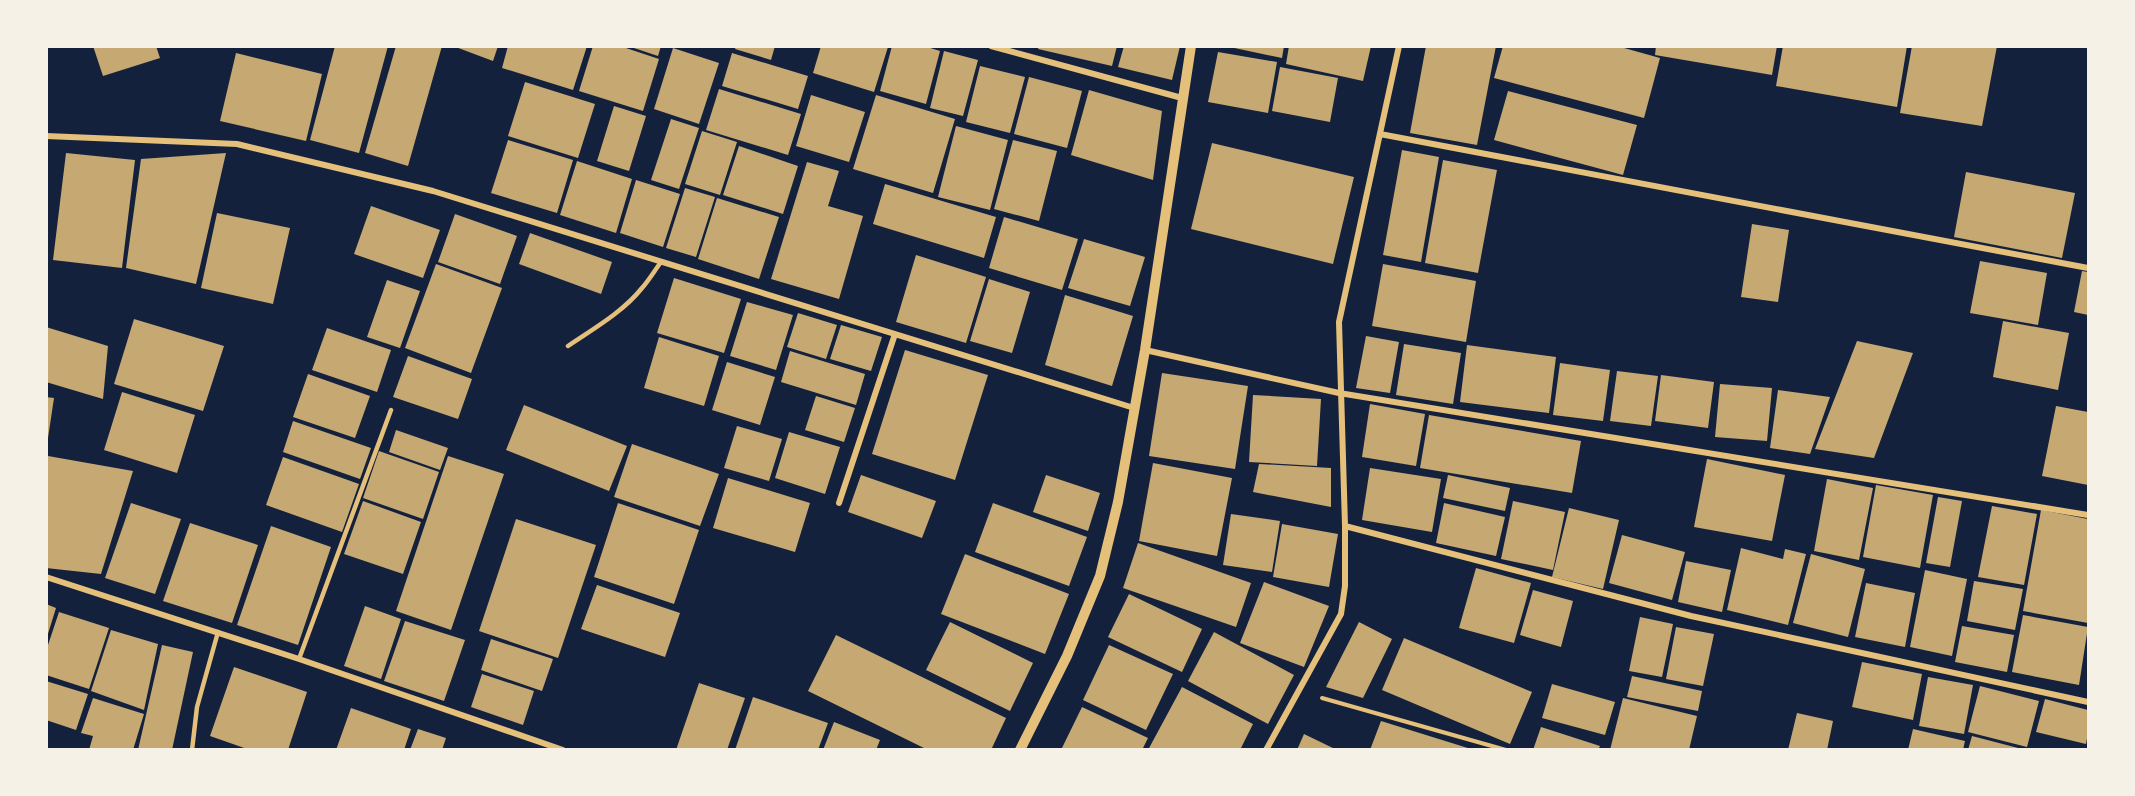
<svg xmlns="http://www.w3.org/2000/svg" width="2135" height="796" viewBox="0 0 2135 796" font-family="'Zilla Slab',serif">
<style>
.building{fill:#c6a872}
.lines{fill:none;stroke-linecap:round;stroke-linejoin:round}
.path{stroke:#e5c07b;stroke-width:4}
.service{stroke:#e5c07b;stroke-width:4.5}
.minor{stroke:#e5c07b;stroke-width:6}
.tertiary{stroke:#e5c07b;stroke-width:10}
</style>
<rect width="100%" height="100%" fill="#14213d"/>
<!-- building -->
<path class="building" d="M93,46H156L160,58L103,76Z
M335,46H388L359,153L310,140Z
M396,46H442L408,166L365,153Z
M453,46H498L493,61Z
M508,46H587L573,90L502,68Z
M593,46H620L659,59L643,111L579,91Z
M628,46H661L658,56Z
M736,46H775L771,60L735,49Z
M821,46L888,47L874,92L813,73Z
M892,46H924L940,51L926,104L880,91Z
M1039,46H1117L1112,66L1038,49Z
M1124,46H1180L1172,80L1118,67Z
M1225,46H1284L1282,58Z
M1289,46H1371L1363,81L1286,64Z
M1426,46H1496L1477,145L1410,133Z
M1503,46H1617L1660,58L1644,118L1494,78Z
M1656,46H1777L1772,75L1655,55Z
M1783,46H1907L1897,107L1776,86Z
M1912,46H1997L1982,126L1900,113Z
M673,48L719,63L699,124L654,109Z
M944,51L978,60L963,116L930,108Z
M1218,52L1277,62L1268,113L1208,102Z
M236,53L322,74L306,141L220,121Z
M732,53L808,76L798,109L722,86Z
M980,66L1025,77L1010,133L966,122Z
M1280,67L1338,78L1330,122L1272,111Z
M1029,77L1082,91L1067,148L1014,134Z
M525,82L595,104L578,158L508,136Z
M719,89L801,114L788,155L706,130Z
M1089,90L1162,111L1153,180L1071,155Z
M1508,91L1637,125L1623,175L1494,140Z
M811,95L865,112L849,162L796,146Z
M876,95L955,119L933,193L853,169Z
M614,106L646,116L629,171L597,161Z
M671,119L699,128L679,189L651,180Z
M956,126L1008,140L990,210L938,197Z
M702,131L737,142L720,195L685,184Z
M508,140L573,160L557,213L491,193Z
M1013,140L1057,151L1039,221L994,209Z
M1212,143L1354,177L1333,264L1191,229Z
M739,146L798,166L783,214L723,195Z
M1402,150L1439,157L1421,262L1383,255Z
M66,153L135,160L122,268L53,260Z
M226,153L196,284L126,268L141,159Z
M1443,160L1497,170L1478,273L1425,263Z
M577,161L632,179L616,233L560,215Z
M807,162L839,171L828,206L863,216L839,299L771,279Z
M1966,172L2075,193L2062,258L1954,237Z
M636,180L680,194L663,247L620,233Z
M885,184L996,217L984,258L873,224Z
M685,188L715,197L696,257L666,248Z
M717,198L779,217L759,279L698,259Z
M371,206L440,230L423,278L354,254Z
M217,213L290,228L273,304L201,288Z
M455,214L517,236L500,284L438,262Z
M1004,217L1078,239L1062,290L989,268Z
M1752,224L1789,230L1778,302L1741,297Z
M530,233L612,262L601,294L519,264Z
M1084,239L1145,257L1130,306L1068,288Z
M916,255L986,277L966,343L896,322Z
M1980,261L2047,273L2038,325L1970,313Z
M436,264L502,288L471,373L405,348Z
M1383,264L1476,281L1466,342L1372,326Z
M2082,271L2088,272V315L2074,312Z
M674,278L741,299L724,353L657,333Z
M989,279L1030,292L1012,353L970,341Z
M387,280L420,291L400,348L367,337Z
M1065,295L1133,316L1112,386L1045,365Z
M747,302L793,315L776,370L730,356Z
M798,313L837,325L826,359L787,347Z
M134,319L224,346L203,411L114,384Z
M2003,321L2069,333L2058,390L1993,377Z
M841,325L882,337L871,371L830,359Z
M46,327L108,346L103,399L46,382Z
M327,328L391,350L377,392L312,370Z
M1366,336L1399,342L1390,393L1356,388Z
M659,337L719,356L704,406L644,388Z
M1857,341L1913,353L1874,458L1815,449Z
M1404,344L1461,353L1453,404L1396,395Z
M1467,345L1556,357L1549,413L1460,402Z
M905,350L988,375L955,480L872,454Z
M790,351L865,374L856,405L781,382Z
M408,356L472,379L458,419L393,397Z
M727,362L775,377L760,425L712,410Z
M1560,363L1610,370L1603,421L1553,415Z
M1617,371L1658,376L1651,426L1610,421Z
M1162,373L1248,386L1235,469L1149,456Z
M308,374L370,396L355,438L293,417Z
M1661,375L1714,382L1708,428L1655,421Z
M1720,384L1772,388L1767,441L1715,437Z
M1778,390L1830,397L1810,454L1770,448Z
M122,392L195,415L177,473L104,450Z
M1253,395L1321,399L1317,466L1249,462Z
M816,396L855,408L844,442L805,430Z
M46,397L54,398L48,438H46Z
M1370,404L1425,414L1416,466L1362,457Z
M524,405L627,446L609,491L506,450Z
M2056,406L2088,412V485L2042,476Z
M1429,415L1581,441L1572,493L1420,468Z
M293,421L371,448L360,479L283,452Z
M737,426L782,439L769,481L724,468Z
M396,430L448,448L440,470L389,452Z
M789,432L840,447L825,494L775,478Z
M632,444L719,474L700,526L614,497Z
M379,451L439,472L423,519L363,498Z
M48,456L133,471L101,574L46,568Z
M448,456L504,474L451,630L396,611Z
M283,457L359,484L342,532L266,505Z
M1707,459L1785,475L1772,541L1694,527Z
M1153,463L1232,478L1217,556L1139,541Z
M1259,464L1331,468V507L1253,492Z
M1370,468L1441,479L1432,532L1362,520Z
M861,475L936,501L922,538L848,512Z
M1046,475L1100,493L1088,531L1033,512Z
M1448,475L1510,488L1505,511L1443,498Z
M728,478L810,503L795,552L713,528Z
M1827,479L1873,488L1859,560L1814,551Z
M1876,485L1933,495L1920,568L1863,557Z
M1938,497L1962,501L1950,567L1926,563Z
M363,501L421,522L403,574L344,554Z
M1513,501L1565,512L1553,570L1501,559Z
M131,503L181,519L155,594L105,578Z
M618,503L699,530L674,604L594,577Z
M993,503L1087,537L1069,586L975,552Z
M1444,503L1505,517L1496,556L1436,543Z
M1992,506L2037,514L2024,585L1978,577Z
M1569,508L1619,520L1603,589L1552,577Z
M2041,510L2088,519V623L2023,611Z
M1231,514L1280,521L1272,572L1223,565Z
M516,519L596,545L558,658L479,631Z
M190,523L258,545L232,623L163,601Z
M1282,524L1338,534L1329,587L1273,577Z
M271,526L331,547L298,645L237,625Z
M1622,535L1685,552L1672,600L1609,583Z
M1138,543L1251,583L1236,627L1123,588Z
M1741,548L1783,559L1785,549L1806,554L1788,625L1727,610Z
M965,554L1069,594L1045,654L941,614Z
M1811,554L1865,569L1848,637L1793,623Z
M1686,561L1731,570L1722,612L1678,602Z
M1476,568L1531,583L1514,643L1459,628Z
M1925,570L1967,579L1952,656L1910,647Z
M1974,581L2023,589L2015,630L1967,621Z
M1264,582L1329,606L1304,667L1240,643Z
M1866,583L1915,593L1905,647L1855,637Z
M597,585L680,613L665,657L581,629Z
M1533,590L1573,601L1561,647L1520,635Z
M1129,594L1202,629L1182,672L1108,637Z
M46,604L56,608L47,637H46Z
M365,606L401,619L381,679L344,666Z
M59,612L109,628L89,689L46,675V651Z
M2023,615L2088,627L2079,685L2012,672Z
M1640,617L1673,624L1662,677L1629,671Z
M405,621L465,640L444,701L384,681Z
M950,622L1033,663L1010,711L926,670Z
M1359,622L1392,639L1363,698L1326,687Z
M1962,626L2014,635L2007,672L1955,662Z
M1676,627L1714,634L1703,686L1666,679Z
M111,630L158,644L144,710L91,691Z
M1214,632L1294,675L1268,724L1188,681Z
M836,635L1006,718L991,750H928L808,691Z
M1404,638L1532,692L1510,744L1382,690Z
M491,639L553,659L542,691L481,670Z
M162,645L193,652L172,750H138Z
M1109,645L1173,674L1146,730L1083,700Z
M1862,662L1922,674L1913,720L1852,707Z
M234,667L307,692L288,750H250L210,736Z
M482,674L534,691L523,725L471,707Z
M1632,676L1702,691L1698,711L1627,697Z
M1928,677L1973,685L1964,734L1919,726Z
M46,681L88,694L76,730L46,720Z
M699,683L745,698L727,750H676Z
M1552,684L1615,702L1605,735L1542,718Z
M1980,686L2039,701L2027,747L1968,732Z
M1182,687L1253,724L1240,750H1148Z
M753,697L828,723L818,750H735Z
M93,698L144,714L133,750H89L93,736L81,733Z
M1623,698L1697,716L1689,750H1610Z
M2045,699L2088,710V733L2086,744L2036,732Z
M1082,707L1148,738L1142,750H1061Z
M351,708L411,729L404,750H336Z
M1797,713L1833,721L1827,750H1788Z
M1381,721L1471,749V750H1370Z
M834,722L880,740L876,750H823Z
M1541,727L1600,746L1598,750H1533Z
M418,729L446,738L442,750H410Z
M1913,729L1965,741L1963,750H1908Z
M1304,734L1337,750H1297Z
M1972,736L2022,749V750H1968Z"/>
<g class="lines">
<!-- path -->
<path class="path" d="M1322,698L1506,750"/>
<!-- service -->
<path class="service" d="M568,346C593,329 623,312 642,288C649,280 655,270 661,262
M299,659L391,410
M192,750L197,707L218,632"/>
<!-- minor -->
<path class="minor" d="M991,46L1182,98
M1380,134L2088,268
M46,136L237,144L433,191L1134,408
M1145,350L1339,393L2088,515
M839,503L895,334
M1345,526L1691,616L2088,702
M46,577L299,659L563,750
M1266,750L1341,614L1345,586V526L1339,322L1399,46"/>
<!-- tertiary -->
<path class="tertiary" d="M1020,750L1067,656L1100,576L1118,502L1145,350L1191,46"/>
</g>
<!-- border -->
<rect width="2135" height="796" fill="none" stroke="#f6f1e7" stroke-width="96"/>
</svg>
